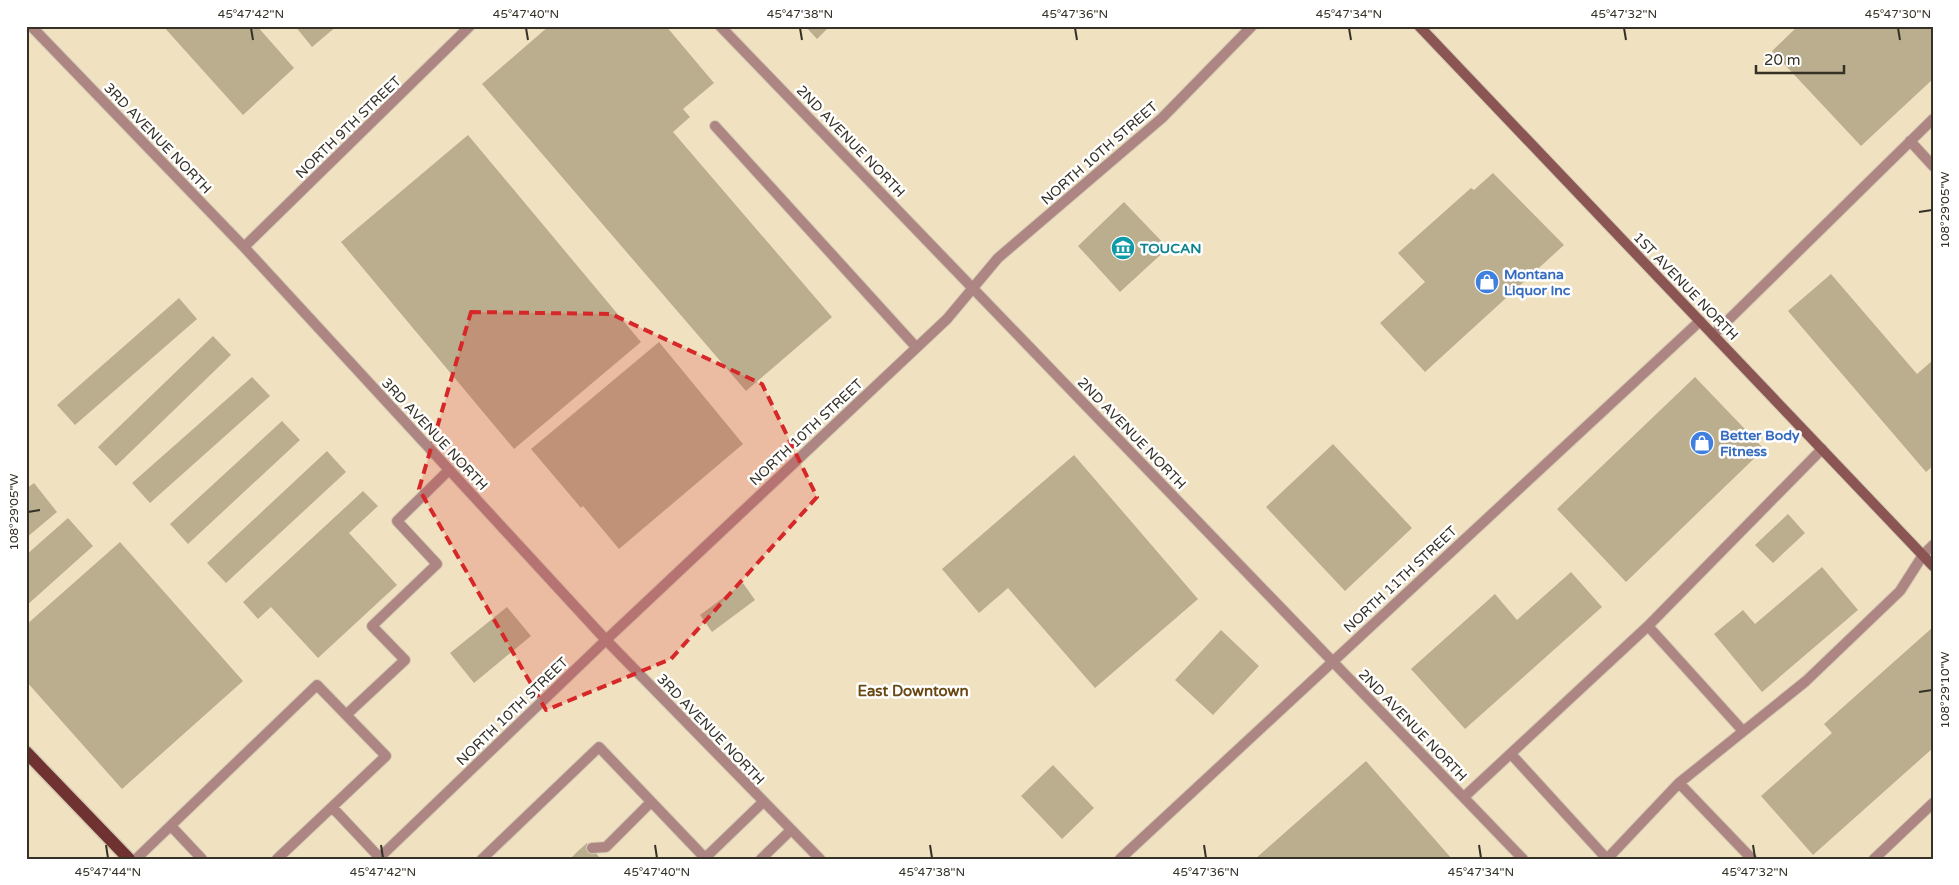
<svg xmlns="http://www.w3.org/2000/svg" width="1959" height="885" viewBox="0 0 1959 885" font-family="'Varela Round',sans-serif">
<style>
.built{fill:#f0e2c1}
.building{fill:#bbae8e}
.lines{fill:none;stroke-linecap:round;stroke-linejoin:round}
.service-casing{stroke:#d4cab3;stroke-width:12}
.minor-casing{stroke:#d4cab3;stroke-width:12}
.secondary-casing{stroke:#d4cab3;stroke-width:12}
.primary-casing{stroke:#d4cab3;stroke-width:15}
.service{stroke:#ad8684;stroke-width:10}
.minor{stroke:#ad8684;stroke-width:10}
.secondary{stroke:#8b5553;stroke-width:10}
.primary{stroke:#703131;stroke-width:12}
.marked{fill:#d62828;fill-opacity:0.2;stroke:#d62828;stroke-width:4;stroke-dasharray:10 6;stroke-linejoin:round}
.ticks{fill:none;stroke:#353127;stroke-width:2}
.labels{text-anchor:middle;stroke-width:5;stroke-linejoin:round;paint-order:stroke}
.street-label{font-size:14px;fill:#353127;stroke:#fff}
.culture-label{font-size:14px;font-weight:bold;fill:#0d838f;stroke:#fff;text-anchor:start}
.shop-label{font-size:14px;font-weight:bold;fill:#366cbe;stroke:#fff;text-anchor:start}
.neighbourhood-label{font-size:15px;font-weight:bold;fill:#694813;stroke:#fff}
.neatline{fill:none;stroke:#353127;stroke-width:2}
.ticks-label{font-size:12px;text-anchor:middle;fill:#353127}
</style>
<rect width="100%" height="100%" fill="#f7ecd2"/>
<!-- built -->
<path class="built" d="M26,26H1933V859H26Z"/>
<!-- building -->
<path class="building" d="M163,26H257L294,68L243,115Z
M295,26H337L312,47Z
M549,26H666L714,83L683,109L690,117L673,132L832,317L746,391L482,84Z
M805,26H830L817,39Z
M1798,26H1933V79L1861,146L1772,51Z
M468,135L641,342L514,449L341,242Z
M1493,173L1564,245L1425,372L1380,323L1425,282L1398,253L1471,188L1474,190Z
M1124,202L1168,248L1120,292L1078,246Z
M1831,274L1917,374L1933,360V466L1926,472L1788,311Z
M179,298L197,319L75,425L57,405Z
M213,336L231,355L116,466L98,447Z
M659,342L743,444L619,549L583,506L581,508L531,449Z
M252,377L270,396L150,503L132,483Z
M1695,377L1764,449L1626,582L1557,509Z
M282,421L300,440L188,544L170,524Z
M1333,444L1412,528L1345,591L1266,507Z
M327,451L346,472L226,583L207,563Z
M1074,455L1198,599L1095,688L1008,588L979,613L942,569Z
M34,483L57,512L26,538V489Z
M363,491L378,506L349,533L397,585L318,658L271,607L258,619L243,602Z
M1788,514L1805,533L1773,563L1755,545Z
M68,518L93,546L26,606V555Z
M120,542L243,681L122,789L26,681V625Z
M1822,567L1858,610L1762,692L1714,634L1743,610L1755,624Z
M1571,572L1602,607L1465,729L1411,669L1495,594L1517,620Z
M743,583L755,600L712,632L700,615Z
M507,607L531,636L474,683L450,653Z
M1933,627V748L1813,855L1761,796L1832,733L1824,724Z
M1221,630L1259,666L1213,715L1175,680Z
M1366,761L1452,859H1255Z
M1053,765L1094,808L1062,839L1021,796Z
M587,843L601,859H570L578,851Z"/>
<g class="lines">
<!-- service casing -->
<g class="service-casing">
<path id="service" d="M715,126L916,347
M1910,141L1933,166
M1713,335L1933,119
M1648,626L1822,449
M346,715L405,660L372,626L437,564L397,521L449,470
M1511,754L1607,859
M1679,783L1806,681L1900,591L1923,555L1933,545
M1464,797L1648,626L1743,731
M332,807L379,857
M171,826L202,859
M592,848L606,847L651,802
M136,859L317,685L386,756L277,859
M482,859L599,747L705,858
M704,859L763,802
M761,859L791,830
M1607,859L1679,783L1752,859"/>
</g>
<!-- minor casing -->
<g class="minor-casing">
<path id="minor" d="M31,26L244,247L606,640L820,859
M720,26L1523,859
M244,247L470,26
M378,859L606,640L947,319L998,258L1162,118L1252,26
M1120,859L1700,321
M1874,859L1933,803"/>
</g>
<!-- secondary casing -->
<g class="secondary-casing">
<path id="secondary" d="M1419,26L1933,566"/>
</g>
<!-- primary casing -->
<g class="primary-casing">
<path id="primary" d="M26,752L129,859"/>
</g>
<!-- service -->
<use href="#service" class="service"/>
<!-- minor -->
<use href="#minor" class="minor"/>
<!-- secondary -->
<use href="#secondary" class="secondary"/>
<!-- primary -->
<use href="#primary" class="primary"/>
</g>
<!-- marked area -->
<path class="marked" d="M471,312L611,314L762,384L817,497L671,659L546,710L419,489Z"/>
<!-- ticks -->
<path class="ticks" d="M251,28L253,40M526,28L528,40M800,28L802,40M1075,28L1077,40M1349,28L1351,40M1624,28L1626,40M1898,28L1900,40M1919,212L1932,210M28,512L40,510M1919,692L1932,690M106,845L108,858M381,845L383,858M655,845L657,858M930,845L932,858M1204,845L1206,858M1479,845L1481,858M1753,845L1755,858"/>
<!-- icons -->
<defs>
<g id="museum-disc" transform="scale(1.25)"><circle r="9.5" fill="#0f9aa8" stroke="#fff"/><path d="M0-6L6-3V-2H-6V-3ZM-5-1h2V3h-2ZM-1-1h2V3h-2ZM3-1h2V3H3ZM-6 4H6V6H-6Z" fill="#fff"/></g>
<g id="shop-disc" transform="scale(1.25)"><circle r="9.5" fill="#3f7fe0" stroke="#fff"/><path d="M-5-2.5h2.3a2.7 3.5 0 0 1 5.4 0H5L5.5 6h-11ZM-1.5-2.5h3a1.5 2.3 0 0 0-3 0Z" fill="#fff"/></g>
</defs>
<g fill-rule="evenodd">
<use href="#museum-disc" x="1123" y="248"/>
<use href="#shop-disc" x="1487" y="282"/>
<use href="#shop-disc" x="1702" y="443"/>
</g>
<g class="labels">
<!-- street labels -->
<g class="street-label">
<text transform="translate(348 127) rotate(-44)" y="5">NORTH 9TH STREET</text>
<text transform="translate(158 138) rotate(46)" y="5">3RD AVENUE NORTH</text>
<text transform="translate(851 141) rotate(46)" y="5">2ND AVENUE NORTH</text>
<text transform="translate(1099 153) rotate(-41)" y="5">NORTH 10TH STREET</text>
<text transform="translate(1686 286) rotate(46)" y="5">1ST AVENUE NORTH</text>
<text transform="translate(806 432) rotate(-43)" y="5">NORTH 10TH STREET</text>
<text transform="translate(1132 433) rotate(46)" y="5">2ND AVENUE NORTH</text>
<text transform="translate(435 434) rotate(47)" y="5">3RD AVENUE NORTH</text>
<text transform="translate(1400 579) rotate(-43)" y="5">NORTH 11TH STREET</text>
<text transform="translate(512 711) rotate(-44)" y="5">NORTH 10TH STREET</text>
<text transform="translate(1413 725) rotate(46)" y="5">2ND AVENUE NORTH</text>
<text transform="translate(711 729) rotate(46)" y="5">3RD AVENUE NORTH</text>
</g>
<!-- culture labels -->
<g class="culture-label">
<text x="1140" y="253">TOUCAN</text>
</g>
<!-- shop labels -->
<g class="shop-label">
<text x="1504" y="279">Montana<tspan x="1504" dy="16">Liquor Inc</tspan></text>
<text x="1720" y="440">Better Body<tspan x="1720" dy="16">Fitness</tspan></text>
</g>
<!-- neighbourhood labels -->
<g class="neighbourhood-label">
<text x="913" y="696">East Downtown</text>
</g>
</g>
<!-- border -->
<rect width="1959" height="885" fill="none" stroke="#ffffff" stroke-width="55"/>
<!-- scale -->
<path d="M1756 65v8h88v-8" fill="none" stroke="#353127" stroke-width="2.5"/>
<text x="1764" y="65" font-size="15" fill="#353127" stroke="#ffffff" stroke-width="4" paint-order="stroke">20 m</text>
<rect x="28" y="28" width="1904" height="830" class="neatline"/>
<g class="ticks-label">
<text x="251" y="18">45°47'42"N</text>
<text x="526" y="18">45°47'40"N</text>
<text x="800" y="18">45°47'38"N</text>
<text x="1075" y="18">45°47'36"N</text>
<text x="1349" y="18">45°47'34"N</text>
<text x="1624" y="18">45°47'32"N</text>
<text x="1898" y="18">45°47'30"N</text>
<text transform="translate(1945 210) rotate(-90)" y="4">108°29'05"W</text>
<text transform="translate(14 512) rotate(-90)" y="4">108°29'05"W</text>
<text transform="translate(1945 690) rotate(-90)" y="4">108°29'10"W</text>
<text x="108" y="876">45°47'44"N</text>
<text x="383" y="876">45°47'42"N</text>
<text x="657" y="876">45°47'40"N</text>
<text x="932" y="876">45°47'38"N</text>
<text x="1206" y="876">45°47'36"N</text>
<text x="1481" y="876">45°47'34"N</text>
<text x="1755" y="876">45°47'32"N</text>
</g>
</svg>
